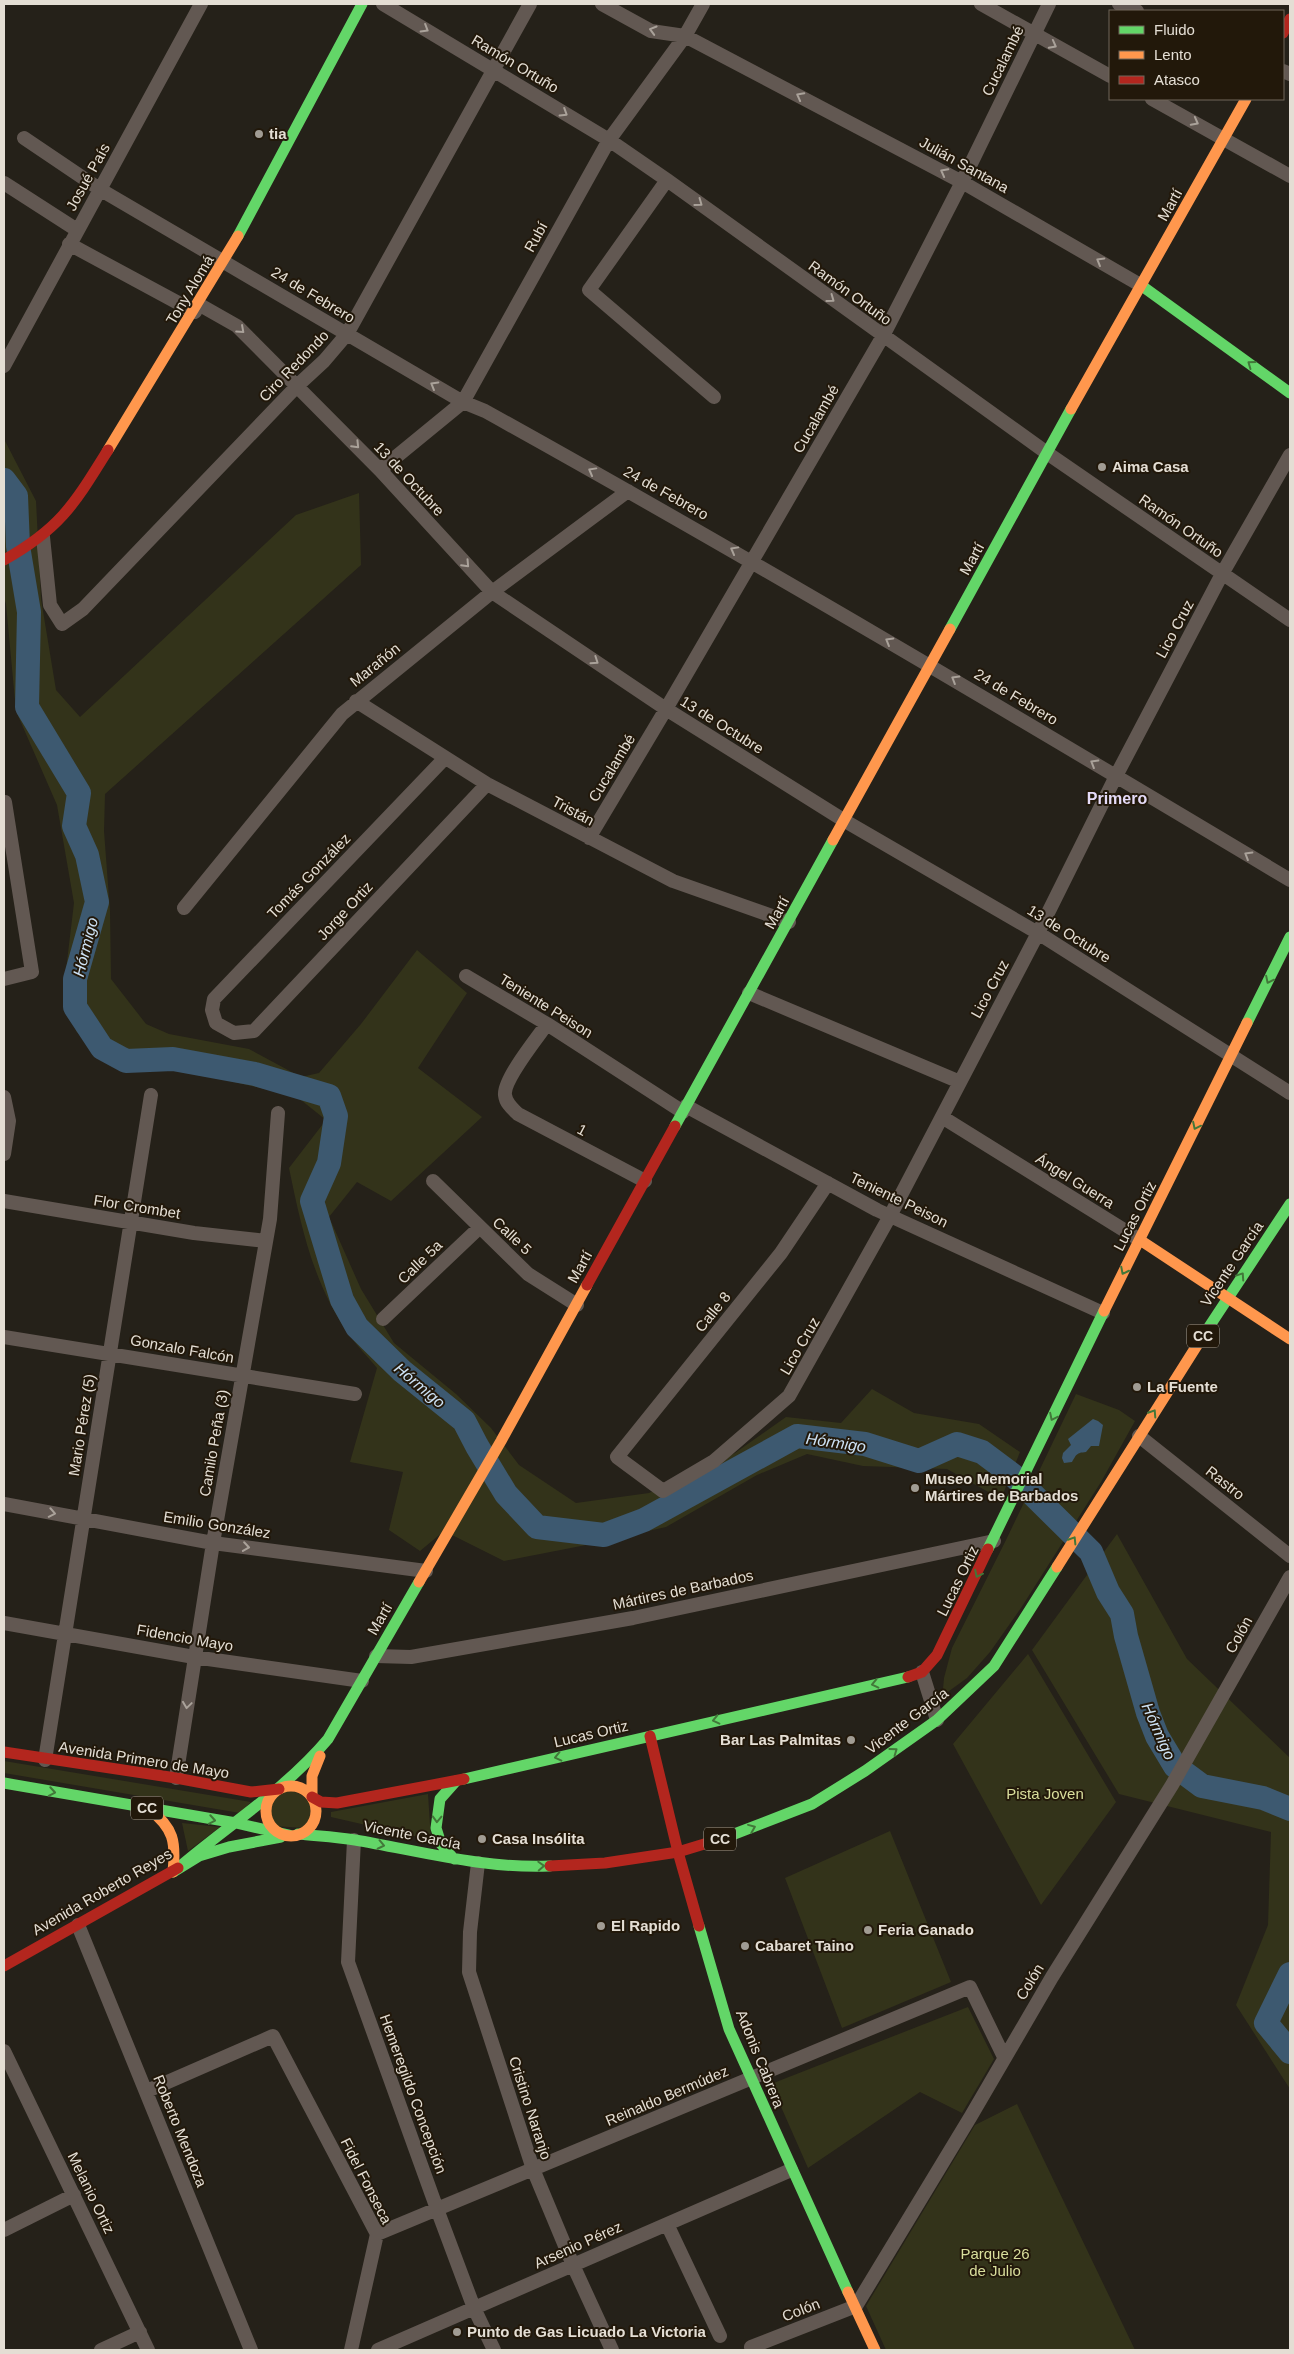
<svg xmlns="http://www.w3.org/2000/svg" width="1294" height="2354" viewBox="0 0 1294 2354" font-family="Helvetica,sans-serif">
<style>
.green{fill:#33331a}
.water{fill:#3d5970}
.lines{fill:none;stroke-linecap:round;stroke-linejoin:round}
.river{stroke:#3d5970;stroke-width:24}
.street{stroke:#625852;stroke-width:14}
.fast{stroke:#63d668;stroke-width:11}
.slow{stroke:#ff974d;stroke-width:11}
.jam{stroke:#b3261e;stroke-width:11}
.oneway{stroke:#aaa29a}
.oneway2{stroke:#427739}
.poi-dot{fill:#a19c93;stroke:#22180a;stroke-width:2}
.labels{text-anchor:middle;stroke-width:4;stroke-linejoin:round;paint-order:stroke}
.shield{fill:#22180a;stroke:#aaa397;stroke-width:1}
.shield-label{font-size:14px;font-weight:bold;fill:#e4ded4}
.street-label{font-size:15px;fill:#e4ded4;stroke:#22180a}
.poi-label{font-size:15px;font-weight:bold;fill:#e4ded4;stroke:#22180a;text-anchor:start}
.park-label{font-size:15px;fill:#d9de9c;stroke:#22180a}
.neighbourhood-label{font-size:16px;font-weight:bold;fill:#e5dbf8;stroke:#22180a}
.water-label{font-size:16px;font-style:italic;fill:#cde2f5;stroke:#22180a}
</style>
<rect width="100%" height="100%" fill="#252119"/>
<!-- green -->
<path class="green" d="M4,439L36,501L41,599L56,690L80,717L296,515L359,493L361,565L105,794L104,831L110,911L111,979L146,1024L169,1034L249,1049L301,1077L319,1073L361,1024L417,950L467,993L418,1068L482,1117L391,1201L357,1182L329,1217L361,1289L394,1343L456,1394L491,1428L519,1465L576,1503L649,1493L735,1453L786,1417L841,1423L872,1389L914,1413L979,1424L1020,1452L1001,1499L947,1469L863,1466L807,1454L757,1475L666,1527L581,1546L504,1561L444,1531L420,1551L389,1530L403,1472L350,1462L377,1368C368,1357 356,1345 348,1333C313,1283 301,1226 289,1168L326,1120L296,1096L186,1071L126,1067L105,1062L76,1031L65,978L74,903L57,805L16,711L6,604L4,598Z
M1076,1394L1119,1410L1135,1421L1101,1482L1021,1608L990,1652L967,1678L945,1694L943,1689L944,1678L952,1648L1006,1540Z
M1117,1534L1187,1659L1290,1758V2089L1236,2005L1268,1925L1271,1832L1119,1794L1032,1650Z
M1028,1654L1116,1802L1041,1905L953,1744Z
M4,1761L251,1802L240,1813L4,1773Z
M292,1791C311,1796 316,1812 304,1828L274,1826C265,1809 273,1793 292,1791Z
M428,1794L431,1840L331,1817V1812Z
M182,1823L220,1827L188,1851Z
M890,1831L951,1982L842,2028L785,1878Z
M968,2007L994,2059L962,2113L920,2092L808,2168L771,2084Z
M1017,2104L1135,2350H886L866,2306L975,2125Z"/>
<!-- water -->
<path class="water" d="M1093,1419L1098,1421L1103,1425L1099,1446H1091L1086,1452C1076,1453 1077,1454 1072,1462L1064,1463L1062,1458L1063,1453L1071,1445L1068,1439Z"/>
<g class="lines">
<!-- river -->
<path class="river" d="M4,480L16,496L18,546L29,612L27,707L79,793L74,826L87,855L97,902L75,979V1007L102,1048L126,1061L173,1059L255,1074L329,1096L336,1116L329,1163L312,1201L342,1300L357,1327L402,1371L464,1421L477,1446L506,1494L537,1527L604,1535L644,1520L797,1436L865,1444L919,1461L957,1444L982,1452L1014,1476L1091,1552L1108,1592L1122,1614L1126,1636L1148,1713L1157,1736L1175,1766L1202,1786L1263,1798L1290,1809
M1290,1974L1266,2023L1290,2052"/>
<!-- street -->
<path class="street" d="M383,4L609,140L667,180L1047,453L1290,620
M602,4L651,31L685,36L962,182L1142,286
M981,4L1110,76
M1119,4L1137,11
M1283,71L1290,74
M1152,99L1290,176
M24,138L101,190L463,402L485,411C757,562 1024,721 1290,880
M667,180L589,290L714,397
M4,183L77,230
M69,244L195,312
M200,305L237,326L380,470L492,592L666,709L845,821L1038,933L1290,1093
M4,366L201,4
M380,470L463,402L609,140L685,36L703,4
M43,537L50,605L62,624L83,609L298,385L324,361L347,334L530,4
M356,701L487,784L673,881L789,922
M445,758L214,999L212,1010L216,1023L234,1033L254,1031L487,784
M589,838L666,709L883,336L962,182L1049,4
M184,908L342,714L492,592L628,491
M466,976L547,1024L683,1112
M4,979L32,972L5,802
M749,993L960,1082
M547,1024C537,1038 503,1080 505,1095C506,1104 513,1109 518,1114L645,1181
M4,1097L9,1121L4,1154
M686,1106L877,1210L1103,1313
M942,1117L1140,1240
M433,1181L528,1274L577,1305
M828,1183L781,1253L617,1457L663,1491L714,1461L789,1396L890,1216L1038,933L1116,776L1222,574L1290,455
M4,1201L194,1233L266,1241
M383,1319L479,1228
M4,1337L355,1394
M1139,1436L1290,1556
M4,1504L213,1543L426,1571
M4,1623L194,1657L362,1681
M376,1656L411,1657L633,1618L994,1541
M922,1672L937,1720
M45,1760L151,1095
M176,1778L213,1543L270,1219L278,1113
M354,1840L348,1962L437,2209L474,2308L494,2350
M478,1863L470,1932L469,1972L533,2169L573,2265L612,2350
M78,1925L251,2350
M4,2051L148,2350
M147,2091L273,2036L377,2234L351,2350
M667,2224L720,2336
M4,2230L74,2195
M377,2234L970,1987L1004,2057
M101,2350L140,2332
M378,2350L791,2170
M752,2350L751,2347L856,2306L971,2116L1052,1977L1172,1785L1290,1577"/>
<!-- fast -->
<path class="fast" d="M238,236L362,4
M1142,286L1290,393
M950,629L1071,409
M1247,1023L1290,937
M675,1126L833,840
M1201,1339L1290,1204
M988,1549L1104,1311
M464,1779L908,1677
M4,1783L236,1823L289,1835
M298,1834C317,1836 337,1837 355,1840C420,1851 484,1869 550,1866
M724,1838L812,1804L865,1771L937,1720L994,1666L1057,1567
M454,1859L441,1844L436,1828L440,1799L456,1781
M178,1868C228,1825 285,1790 328,1739L419,1582
M173,1872L199,1856L229,1847L281,1837
M699,1926L729,2029L848,2292"/>
<!-- slow -->
<path class="slow" d="M1071,409L1246,99
M108,450L238,236
M833,840L950,629
M1140,1240L1290,1339
M1104,1311L1247,1023
M1057,1567L1201,1339
M419,1582L501,1441L587,1285
M266 1811a25 25 0 1 1 50 0a25 25 0 1 1-50 0Z
M312,1797V1776L320,1756
M149,1809C174,1828 176,1842 173,1872
M848,2292L875,2350"/>
<!-- jam -->
<path class="jam" d="M1283,33L1290,19
M4,560C61,528 75,503 108,450
M587,1285L675,1126
M908,1677L922,1672L937,1655L988,1549
M650,1736L678,1852L699,1926
M4,1752L176,1778L251,1792L279,1789
M312,1797L321,1802L337,1803L464,1779
M550,1866L605,1863L678,1852L724,1838
M4,1966L178,1868"/>
</g>
<!-- one-way arrows -->
<defs><path id="oneway-chevron" d="M-2-3.5L2.5 0L-2 3.5" fill="none" stroke-width="1.6" stroke-linecap="round" stroke-linejoin="round" transform="scale(1.25)"/></defs>
<g class="oneway">
<use href="#oneway-chevron" transform="translate(425 29) rotate(31)"/>
<use href="#oneway-chevron" transform="translate(653 30) rotate(-164)"/>
<use href="#oneway-chevron" transform="translate(1053 45) rotate(28)"/>
<use href="#oneway-chevron" transform="translate(800 96) rotate(-152)"/>
<use href="#oneway-chevron" transform="translate(564 113) rotate(32)"/>
<use href="#oneway-chevron" transform="translate(1195 122) rotate(28)"/>
<use href="#oneway-chevron" transform="translate(944 172) rotate(-152)"/>
<use href="#oneway-chevron" transform="translate(699 203) rotate(36)"/>
<use href="#oneway-chevron" transform="translate(1100 261) rotate(-150)"/>
<use href="#oneway-chevron" transform="translate(831 299) rotate(36)"/>
<use href="#oneway-chevron" transform="translate(241 330) rotate(42)"/>
<use href="#oneway-chevron" transform="translate(434 385) rotate(-150)"/>
<use href="#oneway-chevron" transform="translate(356 445) rotate(46)"/>
<use href="#oneway-chevron" transform="translate(592 471) rotate(-151)"/>
<use href="#oneway-chevron" transform="translate(734 550) rotate(-151)"/>
<use href="#oneway-chevron" transform="translate(466 564) rotate(47)"/>
<use href="#oneway-chevron" transform="translate(889 641) rotate(-150)"/>
<use href="#oneway-chevron" transform="translate(595 661) rotate(34)"/>
<use href="#oneway-chevron" transform="translate(955 679) rotate(-149)"/>
<use href="#oneway-chevron" transform="translate(1094 763) rotate(-149)"/>
<use href="#oneway-chevron" transform="translate(1248 855) rotate(-149)"/>
<use href="#oneway-chevron" transform="translate(52 1513) rotate(11)"/>
<use href="#oneway-chevron" transform="translate(246 1547) rotate(8)"/>
<use href="#oneway-chevron" transform="translate(187 1705) rotate(98)"/>
</g>
<g class="oneway2">
<use href="#oneway-chevron" transform="translate(1251 364) rotate(-144)"/>
<use href="#oneway-chevron" transform="translate(1269 980) rotate(116)"/>
<use href="#oneway-chevron" transform="translate(1196 1126) rotate(116)"/>
<use href="#oneway-chevron" transform="translate(1124 1271) rotate(117)"/>
<use href="#oneway-chevron" transform="translate(1241 1276) rotate(-56)"/>
<use href="#oneway-chevron" transform="translate(1153 1413) rotate(-57)"/>
<use href="#oneway-chevron" transform="translate(1053 1417) rotate(116)"/>
<use href="#oneway-chevron" transform="translate(1073 1540) rotate(-58)"/>
<use href="#oneway-chevron" transform="translate(978 1574) rotate(116)"/>
<use href="#oneway-chevron" transform="translate(875 1684) rotate(167)"/>
<use href="#oneway-chevron" transform="translate(716 1720) rotate(167)"/>
<use href="#oneway-chevron" transform="translate(894 1751) rotate(-36)"/>
<use href="#oneway-chevron" transform="translate(558 1757) rotate(167)"/>
<use href="#oneway-chevron" transform="translate(52 1792) rotate(10)"/>
<use href="#oneway-chevron" transform="translate(437 1819) rotate(92)"/>
<use href="#oneway-chevron" transform="translate(212 1820) rotate(10)"/>
<use href="#oneway-chevron" transform="translate(752 1828) rotate(-22)"/>
<use href="#oneway-chevron" transform="translate(381 1845) rotate(12)"/>
<use href="#oneway-chevron" transform="translate(541 1866) rotate(-3)"/>
</g>
<!-- markers -->
<g class="poi-dot">
<circle cx="259" cy="134" r="5"/>
<circle cx="1102" cy="467" r="5"/>
<circle cx="1137" cy="1387" r="5"/>
<circle cx="915" cy="1488" r="5"/>
<circle cx="851" cy="1740" r="5"/>
<circle cx="482" cy="1839" r="5"/>
<circle cx="601" cy="1926" r="5"/>
<circle cx="868" cy="1930" r="5"/>
<circle cx="745" cy="1946" r="5"/>
<circle cx="457" cy="2332" r="5"/>
</g>
<g class="labels">
<!-- shield labels -->
<g class="shield">
<rect x="1187" y="1324.5" width="32" height="23" rx="4"/>
<rect x="131" y="1796.5" width="32" height="23" rx="4"/>
<rect x="704" y="1827.5" width="32" height="23" rx="4"/>
</g>
<g class="shield-label">
<text x="1203" y="1341">CC</text>
<text x="147" y="1813">CC</text>
<text x="720" y="1844">CC</text>
</g>
<!-- street labels -->
<g class="street-label">
<text transform="translate(1003 61) rotate(-64)" y="5">Cucalambé</text>
<text transform="translate(515 64) rotate(31)" y="5">Ramón Ortuño</text>
<text transform="translate(964 165) rotate(29)" y="5">Julián Santana</text>
<text transform="translate(88 177) rotate(-61)" y="5">Josué País</text>
<text transform="translate(1170 205) rotate(-61)" y="5">Martí</text>
<text transform="translate(536 237) rotate(-61)" y="5">Rubí</text>
<text transform="translate(190 290) rotate(-59)" y="5">Tony Alomá</text>
<text transform="translate(850 293) rotate(36)" y="5">Ramón Ortuño</text>
<text transform="translate(313 295) rotate(31)" y="5">24 de Febrero</text>
<text transform="translate(294 366) rotate(-46)" y="5">Ciro Redondo</text>
<text transform="translate(816 419) rotate(-60)" y="5">Cucalambé</text>
<text transform="translate(409 479) rotate(47)" y="5">13 de Octubre</text>
<text transform="translate(666 493) rotate(29)" y="5">24 de Febrero</text>
<text transform="translate(1181 526) rotate(35)" y="5">Ramón Ortuño</text>
<text transform="translate(972 559) rotate(-61)" y="5">Martí</text>
<text transform="translate(1175 629) rotate(-62)" y="5">Lico Cruz</text>
<text transform="translate(375 665) rotate(-39)" y="5">Marañón</text>
<text transform="translate(1016 697) rotate(31)" y="5">24 de Febrero</text>
<text transform="translate(722 725) rotate(32)" y="5">13 de Octubre</text>
<text transform="translate(612 768) rotate(-59)" y="5">Cucalambé</text>
<text transform="translate(573 811) rotate(28)" y="5">Tristán</text>
<text transform="translate(309 876) rotate(-46)" y="5">Tomás González</text>
<text transform="translate(345 911) rotate(-47)" y="5">Jorge Ortiz</text>
<text transform="translate(777 913) rotate(-61)" y="5">Martí</text>
<text transform="translate(1069 934) rotate(32)" y="5">13 de Octubre</text>
<text transform="translate(990 989) rotate(-62)" y="5">Lico Cruz</text>
<text transform="translate(546 1006) rotate(32)" y="5">Teniente Peison</text>
<text transform="translate(582 1130) rotate(28)" y="5">1</text>
<text transform="translate(1075 1181) rotate(32)" y="5">Ángel Guerra</text>
<text transform="translate(899 1200) rotate(26)" y="5">Teniente Peison</text>
<text transform="translate(137 1207) rotate(9)" y="5">Flor Crombet</text>
<text transform="translate(1135 1216) rotate(-63)" y="5">Lucas Ortiz</text>
<text transform="translate(512 1236) rotate(43)" y="5">Calle 5</text>
<text transform="translate(420 1262) rotate(-44)" y="5">Calle 5a</text>
<text transform="translate(1232 1264) rotate(-56)" y="5">Vicente García</text>
<text transform="translate(580 1267) rotate(-61)" y="5">Martí</text>
<text transform="translate(713 1312) rotate(-51)" y="5">Calle 8</text>
<text transform="translate(800 1346) rotate(-60)" y="5">Lico Cruz</text>
<text transform="translate(182 1349) rotate(10)" y="5">Gonzalo Falcón</text>
<text transform="translate(82 1425) rotate(-81)" y="5">Mario Pérez (5)</text>
<text transform="translate(214 1443) rotate(-80)" y="5">Camilo Peña (3)</text>
<text transform="translate(1225 1483) rotate(38)" y="5">Rastro</text>
<text transform="translate(217 1525) rotate(9)" y="5">Emilio González</text>
<text transform="translate(958 1581) rotate(-64)" y="5">Lucas Ortiz</text>
<text transform="translate(683 1590) rotate(-12)" y="5">Mártires de Barbados</text>
<text transform="translate(380 1619) rotate(-60)" y="5">Martí</text>
<text transform="translate(1239 1635) rotate(-61)" y="5">Colón</text>
<text transform="translate(185 1638) rotate(10)" y="5">Fidencio Mayo</text>
<text transform="translate(907 1721) rotate(-37)" y="5">Vicente García</text>
<text transform="translate(591 1734) rotate(-13)" y="5">Lucas Ortiz</text>
<text transform="translate(144 1760) rotate(9)" y="5">Avenida Primero de Mayo</text>
<text transform="translate(412 1835) rotate(11)" y="5">Vicente García</text>
<text transform="translate(102 1892) rotate(-30)" y="5">Avenida Roberto Reyes</text>
<text transform="translate(1030 1982) rotate(-59)" y="5">Colón</text>
<text transform="translate(760 2059) rotate(68)" y="5">Adonis Cabrera</text>
<text transform="translate(413 2094) rotate(70)" y="5">Hemeregildo Concepción</text>
<text transform="translate(667 2096) rotate(-23)" y="5">Reinaldo Bermúdez</text>
<text transform="translate(530 2108) rotate(72)" y="5">Cristino Naranjo</text>
<text transform="translate(180 2131) rotate(68)" y="5">Roberto Mendoza</text>
<text transform="translate(366 2181) rotate(63)" y="5">Fidel Fonseca</text>
<text transform="translate(91 2193) rotate(64)" y="5">Melanio Ortiz</text>
<text transform="translate(578 2245) rotate(-24)" y="5">Arsenio Pérez</text>
<text transform="translate(801 2310) rotate(-21)" y="5">Colón</text>
</g>
<!-- poi labels -->
<g class="poi-label">
<text x="269" y="139">tia</text>
<text x="1112" y="472">Aima Casa</text>
<text x="1147" y="1392">La Fuente</text>
<text x="925" y="1484">Museo Memorial<tspan x="925" dy="17">Mártires de Barbados</tspan></text>
<text x="841" y="1745" text-anchor="end">Bar Las Palmitas</text>
<text x="492" y="1844">Casa Insólita</text>
<text x="611" y="1931">El Rapido</text>
<text x="878" y="1935">Feria Ganado</text>
<text x="755" y="1951">Cabaret Taino</text>
<text x="467" y="2337">Punto de Gas Licuado La Victoria</text>
</g>
<!-- park labels -->
<g class="park-label">
<text x="1045" y="1799">Pista Joven</text>
<text x="995" y="2259">Parque 26<tspan x="995" dy="17">de Julio</tspan></text>
</g>
<!-- neighbourhood labels -->
<g class="neighbourhood-label">
<text x="1117" y="804">Primero</text>
</g>
<!-- water labels -->
<g class="water-label">
<text transform="translate(85 947) rotate(-76)" y="6">Hórmigo</text>
<text transform="translate(420 1385) rotate(40)" y="6">Hórmigo</text>
<text transform="translate(836 1442) rotate(8)" y="6">Hórmigo</text>
<text transform="translate(1159 1731) rotate(66)" y="6">Hórmigo</text>
</g>
</g>
<!-- border -->
<rect width="1294" height="2354" fill="none" stroke="#e4ded4" stroke-width="10"/>
<!-- legend -->
<rect x="1109" y="10" width="175" height="90" fill="#22180a" stroke="#70675b"/>
<rect x="1119" y="26" width="25" height="8" fill="#63d668" stroke="#70675b"/>
<text x="1154" y="35" font-size="15" fill="#e4ded4">Fluido</text>
<rect x="1119" y="51" width="25" height="8" fill="#ff974d" stroke="#70675b"/>
<text x="1154" y="60" font-size="15" fill="#e4ded4">Lento</text>
<rect x="1119" y="76" width="25" height="8" fill="#b3261e" stroke="#70675b"/>
<text x="1154" y="85" font-size="15" fill="#e4ded4">Atasco</text>
</svg>
